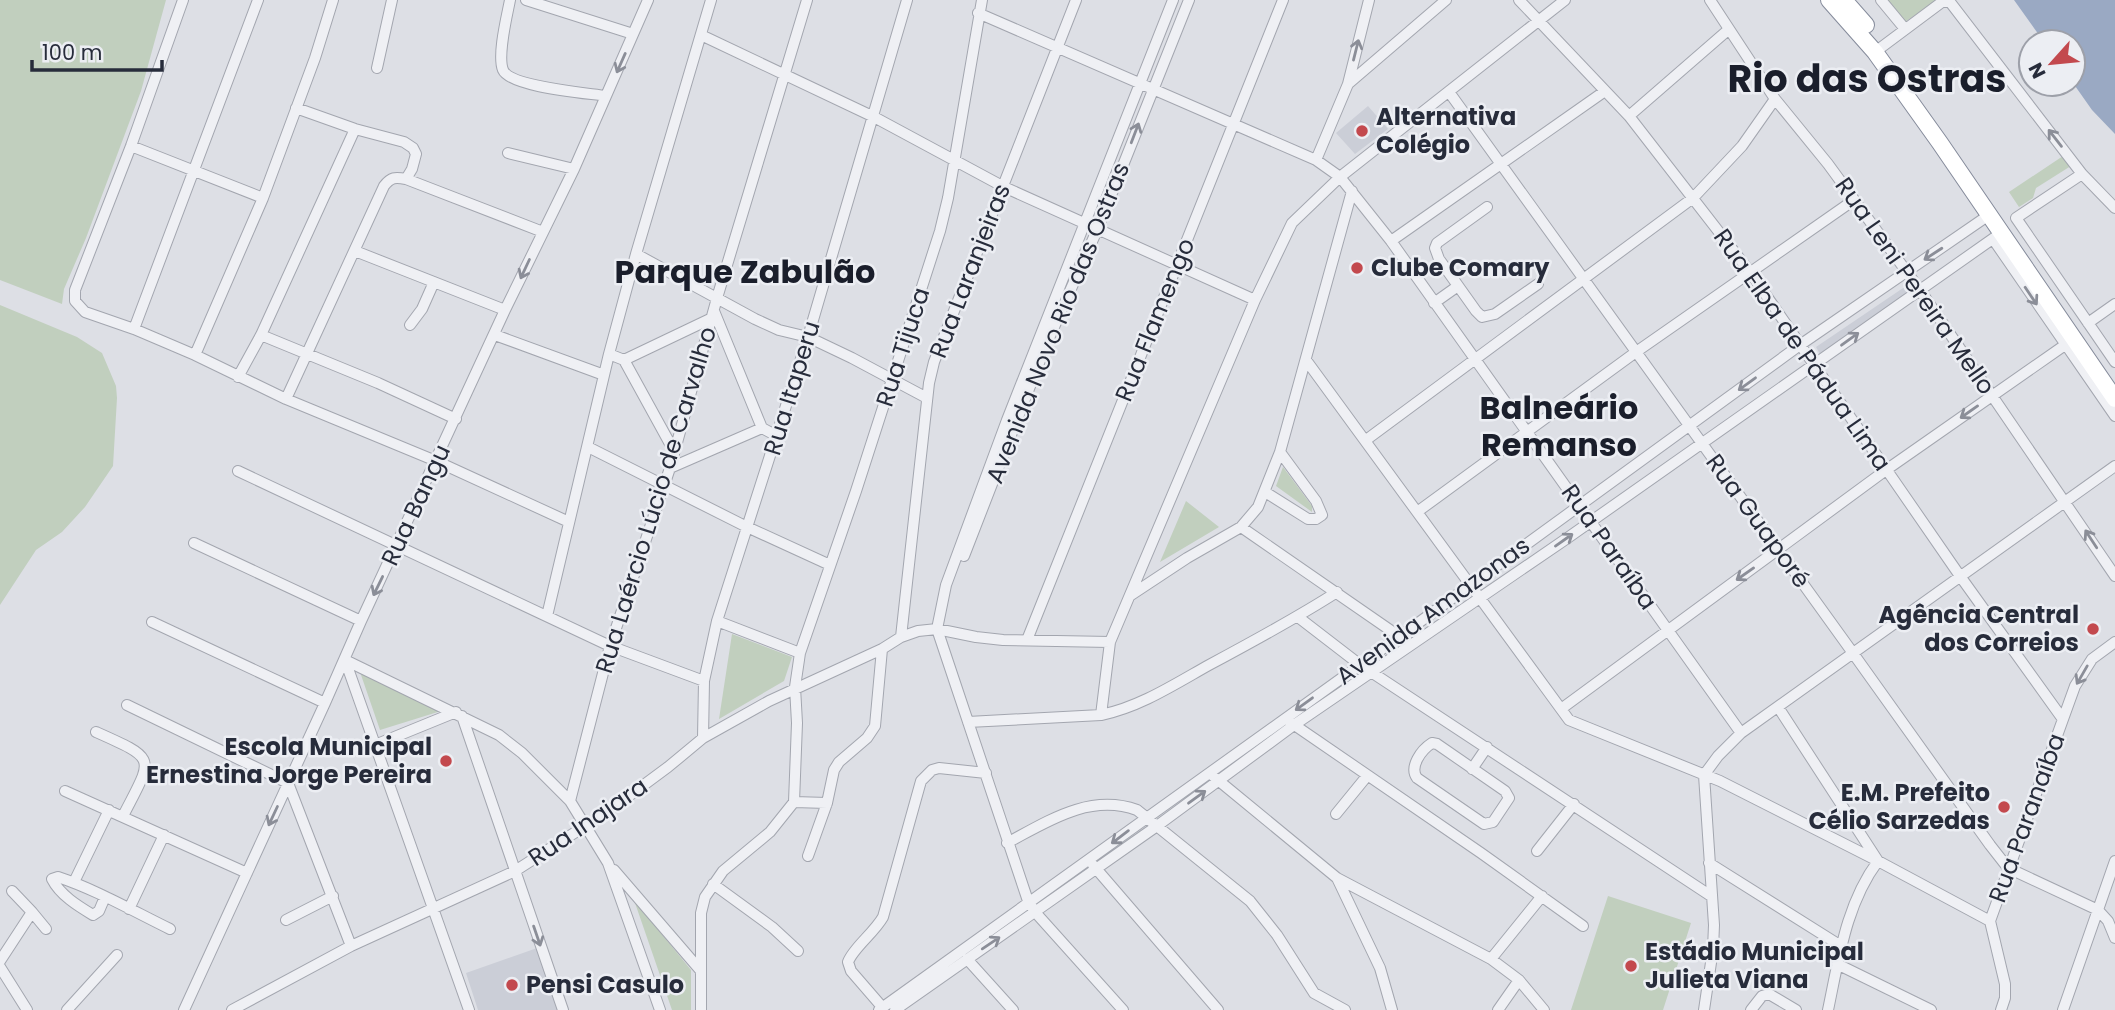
<svg xmlns="http://www.w3.org/2000/svg" width="2115" height="1010" viewBox="0 0 2115 1010" font-family="Poppins,sans-serif">
<style>
.built{fill:#cbced7}
.green{fill:#c1cfbe}
.water{fill:#9aa9c3}
.lines{fill:none;stroke-linecap:round;stroke-linejoin:round}
.minor-casing{stroke:#a3a6af;stroke-width:12}
.highway-casing{stroke:#858b9b;stroke-width:18}
.minor{stroke:#eff0f4;stroke-width:10}
.highway{stroke:#fff;stroke-width:16}
.oneway{stroke:#8b8e98}
.poi-dot{fill:#c3494e;stroke:#eceef3;stroke-width:2.5}
.labels{text-anchor:middle;stroke-width:5;stroke-linejoin:round;paint-order:stroke}
.poi-label{font-size:24px;font-weight:bold;fill:#272c3b;stroke:#eceef3;text-anchor:start}
.street-label{font-size:24px;fill:#272c3b;stroke:#eceef3}
.district-label{font-size:32px;font-weight:bold;fill:#1a1e2b;stroke:#eceef3}
.town-label{font-size:38px;font-weight:bold;fill:#1a1e2b;stroke:#eceef3}
</style>
<rect width="100%" height="100%" fill="#dddfe5"/>
<!-- built -->
<path class="built" d="M1368,106L1388,129L1355,154L1336,133Z
M1909,284L1913,292L1821,356L1816,347Z
M540,947L562,1010H478L466,973Z"/>
<!-- green -->
<path class="green" d="M0,0H166L141,91L86,238L64,289L62,304L0,280Z
M1887,0H1937L1905,22Z
M2066,154L2074,164L2036,188L2033,198L2019,207L2009,192Z
M0,305L77,337L102,353L116,386L117,398L113,466L85,507L62,532L36,550L0,605Z
M1283,467L1312,506V512L1276,486Z
M1186,501L1219,527L1160,562Z
M732,634L792,657L784,681L719,719Z
M360,672L441,711L380,730Z
M1608,896L1691,923L1663,1010H1571Z
M634,900L691,970V1010H672Z"/>
<!-- water -->
<path class="water" d="M2014,0H2115V134L2092,110L2073,83V42H2044Z"/>
<g class="lines">
<!-- minor casing -->
<g class="minor-casing">
<path id="minor" d="M183,0L131,146L75,290V301L85,312L134,329L195,355L286,399L436,461L569,522
M510,0C507,16 497,55 503,70C510,87 587,93 606,96
M526,0L633,34
M1519,0L1629,116L1750,272L1960,576L2062,718
M1710,0L1775,99L1828,164L1920,290L2115,576
M1881,0L1905,29
M978,13L1316,160L1340,177L1391,241L1741,733
M701,35L874,117L1004,187L1255,300
M1875,52L1942,2H1950L2082,174L2115,208
M377,68L392,0
M1348,84L1446,0
M1449,92C1629,343 1811,593 1990,845L2008,868L2098,910L2108,921L2115,938
M296,108L355,129L404,142L413,148L416,154L412,169L406,179L543,232
M1629,116L1728,30
M131,146L263,198
M508,153L574,169
M1316,160L1348,84L1369,0
M2082,174L2016,218L2115,362
M1487,207L1437,243L1435,248L1439,259L1476,311L1482,317L1495,314L1538,284
M1993,239L2115,416
M1391,241L1605,91
M355,251L505,310
M636,254L755,319L779,330L808,337L852,358L927,398
M1434,303L1458,286
M714,311L762,428L777,436
M2088,323L2115,304
M410,325L422,309L434,282
M134,329L258,0
M261,335L378,383L456,419
M495,335L604,375
M609,354L624,360L674,451
M195,355L263,198L315,58L333,0
M624,360L710,319
M1306,360L1569,720L1720,781L1878,861L1990,921
M238,377L261,335L355,129
M286,399L384,186C391,177 395,177 406,179
M1366,440L1693,198L1742,146L1775,99
M588,447L747,527L830,565
M670,468L762,428
M238,471L610,646L704,681
M1265,492L1308,519H1316L1322,515L1316,501L1280,452
M1417,512L1636,352L1854,200
M1241,527L1403,639
M194,543L361,621
M964,556L1046,345L1098,228L1189,0
M1131,595L1187,558L1241,527L1258,507L1280,452L1352,191
M547,616L609,354L636,254L711,0
M1298,617L1359,664L1711,896
M717,621L800,653
M152,622L325,703
M901,637L929,383L934,362L1076,0
M1027,640L1283,0
M345,660L499,735L522,753L570,801L608,863L660,1010
M345,660L469,1010
M127,705L288,783L351,946
M1778,707L1878,861C1846,904 1839,958 1828,1010
M1561,709L1886,470L2065,345
M1101,715L1110,642L1255,300L1292,223L1340,177L1565,0
M462,716L563,1010
M968,722L1101,715C1140,707 1175,684 1209,665C1252,642 1295,619 1337,592
M1290,722L1481,853L1583,926
M96,732C159,760 153,757 123,816
M703,738L704,681L717,621L808,337L907,0
M1432,743L1437,744L1505,791L1509,798L1493,822L1484,824L1417,778C1409,767 1421,750 1432,743Z
M375,745L456,712
M1472,769L1487,747
M1213,776L1337,878L1491,959L1519,980L1544,1010
M65,791L247,873
M570,801L610,646L670,468L717,298L807,0
M794,802L827,803
M1336,814L1367,776
M1007,843C1048,821 1090,793 1137,810L1250,901L1277,935L1314,993L1345,1010
M1537,851L1574,804
M808,856L827,803L834,770L839,762L867,738L875,726L882,649
M1709,863L1841,946
M1093,865L1218,1010
M614,870L701,971
M1337,878L1380,968L1392,1010
M74,882L109,810
M713,884L772,927L798,951
M105,897L99,911L93,915C78,906 60,895 52,879L58,877C97,890 133,911 170,929
M129,909L164,835
M32,912L46,929
M286,920L333,896
M967,959L1013,1010
M1491,959L1542,896
M0,961L32,912L12,891
M1837,964L1931,1010
M0,967L27,1010
M883,1008L851,971L848,962C853,948 874,933 883,917L921,781L932,770L939,768L986,773
M67,1010L117,955
M184,1010L325,703L361,621L505,310L574,169L648,0
M232,1010L351,946L515,871L610,810L668,767L703,738L769,701L882,649L901,637L918,631L937,629L976,637L1003,640L1110,642
M701,1010V913L705,897L723,871L770,832L794,802L797,723L795,687L800,653L856,491L940,231L948,198L982,0
M879,1010L1399,637L1800,345L1989,215
M895,1010L1157,826L1294,725L1566,539L2001,233
M1123,1010L1035,912L1028,901L937,629L946,585L1007,420L1173,0
M1498,1010L1519,980
M1704,1010L1713,949L1714,925L1704,775L1718,756L1741,733L2115,466
M1751,1010L1762,996L1769,994L1796,1010
M2001,1010L2005,998V984L1990,921L2075,686L2092,659L2115,642
M2063,1010L2115,861"/>
</g>
<!-- highway casing -->
<g class="highway-casing">
<path id="highway" d="M1829,0L1875,52L1940,143L2115,399
M1844,0L1866,25"/>
</g>
<!-- minor -->
<use href="#minor" class="minor"/>
<!-- highway -->
<use href="#highway" class="highway"/>
</g>
<!-- one-way arrows -->
<defs><path id="oneway-shaft" d="M-6 0H5M1.5-3L5.5 0L1.5 3" fill="none" stroke-width="1.6" stroke-linecap="round" stroke-linejoin="round" transform="scale(1.75)"/></defs>
<g class="oneway">
<use href="#oneway-shaft" transform="translate(1356 50) rotate(-76)"/>
<use href="#oneway-shaft" transform="translate(621 63) rotate(114)"/>
<use href="#oneway-shaft" transform="translate(1135 133) rotate(-69)"/>
<use href="#oneway-shaft" transform="translate(2055 138) rotate(-128)"/>
<use href="#oneway-shaft" transform="translate(1933 254) rotate(147)"/>
<use href="#oneway-shaft" transform="translate(525 269) rotate(115)"/>
<use href="#oneway-shaft" transform="translate(2031 296) rotate(56)"/>
<use href="#oneway-shaft" transform="translate(1850 339) rotate(-36)"/>
<use href="#oneway-shaft" transform="translate(1747 384) rotate(144)"/>
<use href="#oneway-shaft" transform="translate(1969 412) rotate(145)"/>
<use href="#oneway-shaft" transform="translate(2091 539) rotate(-123)"/>
<use href="#oneway-shaft" transform="translate(1564 540) rotate(-35)"/>
<use href="#oneway-shaft" transform="translate(1745 574) rotate(145)"/>
<use href="#oneway-shaft" transform="translate(378 586) rotate(116)"/>
<use href="#oneway-shaft" transform="translate(2082 675) rotate(120)"/>
<use href="#oneway-shaft" transform="translate(1304 704) rotate(144)"/>
<use href="#oneway-shaft" transform="translate(1197 797) rotate(-36)"/>
<use href="#oneway-shaft" transform="translate(273 816) rotate(115)"/>
<use href="#oneway-shaft" transform="translate(1120 837) rotate(143)"/>
<use href="#oneway-shaft" transform="translate(537 936) rotate(71)"/>
<use href="#oneway-shaft" transform="translate(991 943) rotate(-34)"/>
</g>
<!-- markers -->
<g class="poi-dot">
<circle cx="1362" cy="131" r="7"/>
<circle cx="1357" cy="268" r="7"/>
<circle cx="2093" cy="629" r="7"/>
<circle cx="446" cy="761" r="7"/>
<circle cx="2004" cy="807" r="7"/>
<circle cx="1631" cy="966" r="7"/>
<circle cx="512" cy="985" r="7"/>
</g>
<g class="labels">
<!-- poi labels -->
<g class="poi-label">
<text x="1376" y="125">Alternativa<tspan x="1376" dy="28">Colégio</tspan></text>
<text x="1371" y="276">Clube Comary</text>
<text x="2079" y="623" text-anchor="end">Agência Central<tspan x="2079" dy="28">dos Correios</tspan></text>
<text x="432" y="755" text-anchor="end">Escola Municipal<tspan x="432" dy="28">Ernestina Jorge Pereira</tspan></text>
<text x="1990" y="801" text-anchor="end">E.M. Prefeito<tspan x="1990" dy="28">Célio Sarzedas</tspan></text>
<text x="1645" y="960">Estádio Municipal<tspan x="1645" dy="28">Julieta Viana</tspan></text>
<text x="526" y="993">Pensi Casulo</text>
</g>
<!-- street labels -->
<g class="street-label">
<text transform="translate(970 271) rotate(-69)" y="8">Rua Laranjeiras</text>
<text transform="translate(1915 286) rotate(55)" y="8">Rua Leni Pereira Mello</text>
<text transform="translate(1155 320) rotate(-68)" y="8">Rua Flamengo</text>
<text transform="translate(1058 323) rotate(-68)" y="8">Avenida Novo Rio das Ostras</text>
<text transform="translate(903 347) rotate(-72)" y="8">Rua Tijuca</text>
<text transform="translate(1802 350) rotate(55)" y="8">Rua Elba de Pádua Lima</text>
<text transform="translate(792 388) rotate(-73)" y="8">Rua Itaperu</text>
<text transform="translate(656 500) rotate(-73)" y="8">Rua Laércio Lúcio de Carvalho</text>
<text transform="translate(416 505) rotate(-65)" y="8">Rua Bangu</text>
<text transform="translate(1758 521) rotate(54)" y="8">Rua Guaporé</text>
<text transform="translate(1609 547) rotate(55)" y="8">Rua Paraíba</text>
<text transform="translate(1433 611) rotate(-36)" y="8">Avenida Amazonas</text>
<text transform="translate(2027 818) rotate(-70)" y="8">Rua Paranaíba</text>
<text transform="translate(588 822) rotate(-34)" y="8">Rua Inajara</text>
</g>
<!-- district labels -->
<g class="district-label">
<text x="745" y="283">Parque Zabulão</text>
<text x="1559" y="419">Balneário<tspan x="1559" dy="37">Remanso</tspan></text>
</g>
<!-- town labels -->
<g class="town-label">
<text x="1867" y="92">Rio das Ostras</text>
</g>
</g>
<!-- north arrow -->
<g transform="translate(2052 63) rotate(243)"><circle r="33" fill="#eceef3" stroke="#9da0a9" stroke-width="2"/>
<path d="M0-5L12 26L0 18L-12 26Z" fill="#c3494e"/>
<text y="-10" font-size="19" font-weight="bold" text-anchor="middle" fill="#272c3b">N</text>
</g>
<!-- scale -->
<path d="M32 60v10h130v-10" fill="none" stroke="#272c3b" stroke-width="3.5"/>
<text x="42" y="60" font-size="21" fill="#272c3b" stroke="#eceef3" stroke-width="5" paint-order="stroke">100 m</text>
</svg>
